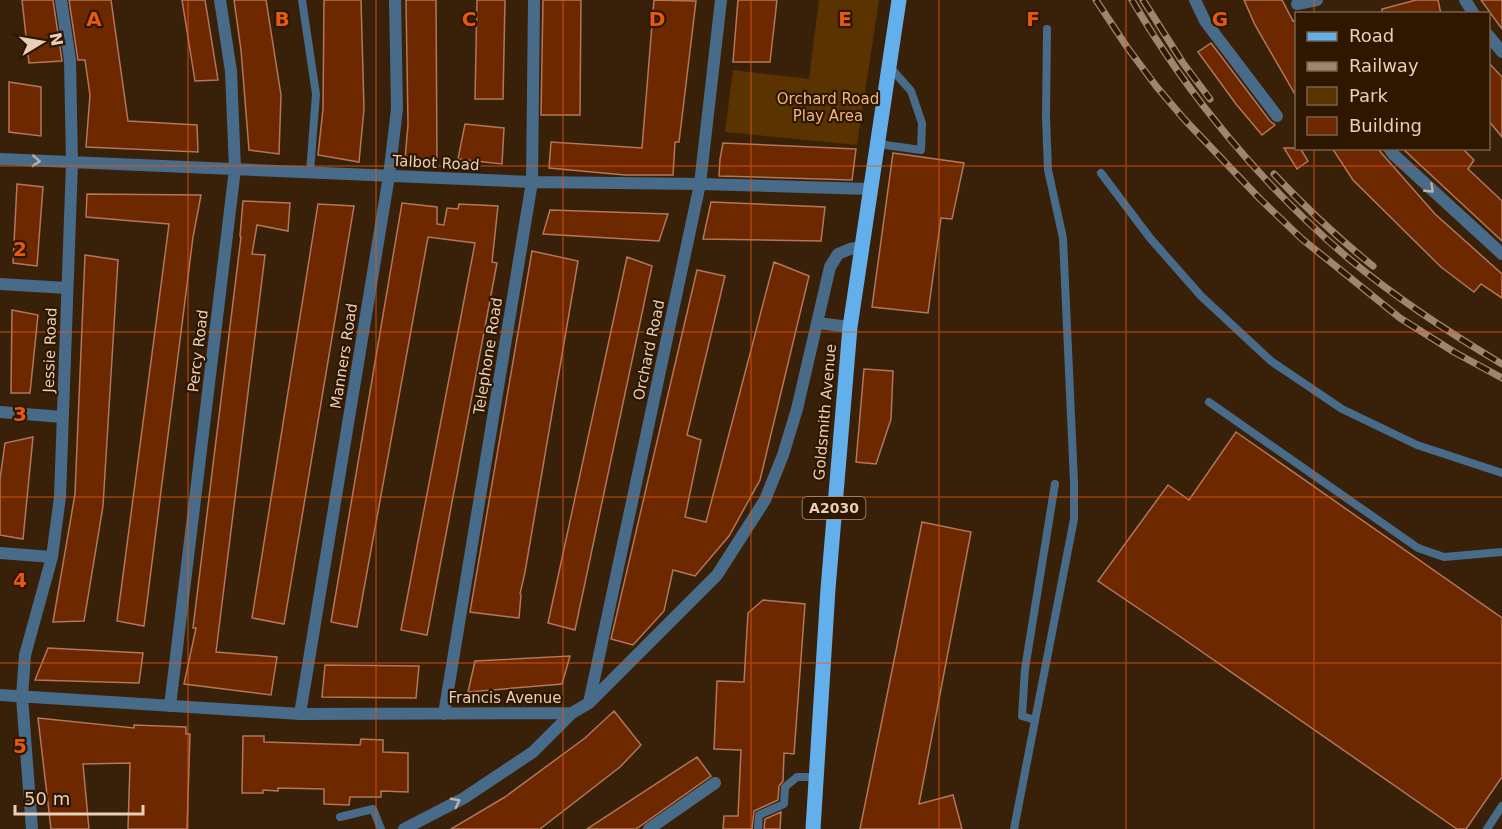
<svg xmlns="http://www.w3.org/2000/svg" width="1502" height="829" viewBox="0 0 1502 829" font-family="'DejaVu Sans',sans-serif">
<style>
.green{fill:#5b3300}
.building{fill:#6d2800;stroke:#b2765b;stroke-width:1.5}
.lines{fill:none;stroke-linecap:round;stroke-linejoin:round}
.service{stroke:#486b89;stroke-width:8}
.minor{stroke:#486b89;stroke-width:12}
.primary{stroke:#63afec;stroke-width:15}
.rail-casing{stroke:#9e856d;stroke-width:7}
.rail{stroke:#2e1701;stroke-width:4.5;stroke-dasharray:14;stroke-linecap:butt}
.oneway{stroke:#b9b1aa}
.grid{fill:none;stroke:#e8590c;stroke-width:1.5;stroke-opacity:0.55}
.labels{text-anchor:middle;stroke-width:4.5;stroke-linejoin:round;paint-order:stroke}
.shield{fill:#2e1701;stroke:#b19881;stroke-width:1.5}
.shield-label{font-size:14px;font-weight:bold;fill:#e9cfb8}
.park-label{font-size:15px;fill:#f2b77e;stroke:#2e1701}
.street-label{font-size:15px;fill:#e9cfb8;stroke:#2e1701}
.grid-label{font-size:20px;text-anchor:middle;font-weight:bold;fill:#e8590c;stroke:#2e1701;stroke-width:4.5;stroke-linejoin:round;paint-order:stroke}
</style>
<rect width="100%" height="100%" fill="#382108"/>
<!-- green -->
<path class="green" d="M819,0H879L857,145L725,132L733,70L809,79Z"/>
<!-- building -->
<path class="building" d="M22,0H53L62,61L29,63Z
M69,0H111L128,121L197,125L198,152L86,147L90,95L85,60H78Z
M182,0H205L218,80L195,81Z
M234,0H266L281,95L279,154L249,150L241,50Z
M324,0H361L364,109L359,162L318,155L323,109Z
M406,0H436L437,161L405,159L408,125Z
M477,0H505L503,99H475Z
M543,0H581L580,115H541Z
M654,0L696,1L679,142H675L673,175H625L549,168L551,142L642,148Z
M738,0H777L770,62H733Z
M1244,0H1282L1293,21L1296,20V96L1255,25Z
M1416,0H1438L1441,14H1382V9Z
M1481,0H1502V29Z
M1211,43L1270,121L1275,125L1262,135L1236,104L1198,52Z
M1488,62L1502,77V137L1488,120Z
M9,82L41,87V136L9,132Z
M465,124L504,128L502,164L458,159Z
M723,143L856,149L852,180L719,176L720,159Z
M1284,148H1300L1308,161L1297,169Z
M1332,148H1377L1435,214L1502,274V298L1481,284L1474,292L1441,267L1353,180Z
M1402,148H1462L1474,160L1468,169L1502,201V241Z
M893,153L964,163L952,219L941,218L928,313L872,307Z
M17,184L43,187L37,266L13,263Z
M87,194L201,195L193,237L144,626L117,621L169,224L86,217Z
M243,201L290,203L288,231L257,225L252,254L265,255L216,652L277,657L271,695L184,684L196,628H193L241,237L240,236Z
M711,202L825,207L821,241L703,239Z
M402,203L437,207V224L444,225L447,208L458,209L459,204L498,206L492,262L497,263L427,635L401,630L475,243L428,237L357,627L331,622Z
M318,204L354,206L284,624L252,618Z
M550,210L668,214L659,241L543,234Z
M532,251L578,261L525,572L520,594L521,595L519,618L470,612Z
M85,255L118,260L103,506L84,621L53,622L75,494Z
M627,257L652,266L575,630L548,623Z
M774,262L809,276L760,480L729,536L695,576L673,570L664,611L633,645L611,639L697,270L725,276L687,435L701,440L685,517L706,522Z
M12,310L38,315L30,393H11Z
M864,369L893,371L891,419L876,464L856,462Z
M1236,432L1502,618V777L1466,829H1457L1172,631L1098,581L1168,485L1189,500Z
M33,437L23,539L0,535V479L5,443Z
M922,522L971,532L919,804L953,795L962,829H860Z
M763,600L805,604L794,754L784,753L783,781L779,786L778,800L754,811L752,829H723L724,816H738L741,750L714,749L717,681L744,682L748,613Z
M48,648L143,653L139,683L35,680Z
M570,656L562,684L468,692L475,661Z
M325,665L419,666L416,698L322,697Z
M614,711L641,745L620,767L540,829H451L505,797L585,738Z
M38,718L134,728V725L186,727V734H190L187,829H128L130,763L83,764L89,829H51Z
M243,736H264V742L360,745L361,739L383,740V752L408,753V792L381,791V797H350L349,805L324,804V789L278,788V791L263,790V793H242Z
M697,757L711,776L636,829H587Z
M781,812L780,829H764L765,819Z"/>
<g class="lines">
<!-- service -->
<path class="service" d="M302,0L316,94L310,172
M878,144L921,150L922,123L911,91L889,66
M1101,173L1150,238L1201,296L1271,361L1342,409L1417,445L1502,473
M1209,402L1418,548L1444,557L1502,552
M1035,720L1022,716L1025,669L1055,484
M340,817L373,809L381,829
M758,829L759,815L784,804L785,787L797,777H815
M1014,829L1074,519V482L1063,238L1048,170L1046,117L1047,29
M1487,829L1502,806"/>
<!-- minor -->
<path class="minor" d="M1195,0L1205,21L1277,116
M1465,0L1474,14
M1297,4L1317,0
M1488,35L1502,52
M1389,148L1393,154L1502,254
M0,159L532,182L700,184L871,189
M0,284L67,288
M817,323L850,327
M0,412L62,417
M0,553L52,557
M0,695L300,714L572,713L589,703L717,575L765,500L783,455L797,409L830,267L838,254L850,249L862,247
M589,703L700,184L721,0
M170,706L235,169L231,71L220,0
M300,714L389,176L397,109L395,0
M444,714L532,182L534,0
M32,829L22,697L25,655L52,557L60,497L72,163L70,60L61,0
M404,829L464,798L533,752L572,713
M649,829L715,783"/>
<!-- primary -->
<path class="primary" d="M813,829L828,589L850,327L899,0"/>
<!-- rail casing -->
<g class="rail-casing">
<path id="rail" d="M1096,0L1127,47L1156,86L1184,119L1260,199L1302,239L1400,318L1454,352L1502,378
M1132,0C1188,96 1263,186 1348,258C1396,298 1448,332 1502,364
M1143,0L1183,63L1210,99
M1274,174C1305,207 1338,238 1373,266"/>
</g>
<!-- rail -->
<use href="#rail" class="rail"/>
</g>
<!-- one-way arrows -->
<defs><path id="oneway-chevron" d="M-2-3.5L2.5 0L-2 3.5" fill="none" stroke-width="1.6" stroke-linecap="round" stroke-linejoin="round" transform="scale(1.5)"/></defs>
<g class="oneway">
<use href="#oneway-chevron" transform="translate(36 161) rotate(3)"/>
<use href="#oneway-chevron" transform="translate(1430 189) rotate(43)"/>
<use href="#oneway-chevron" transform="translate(456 802) rotate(-28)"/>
</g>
<!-- grid -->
<path class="grid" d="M188,0V829M376,0V829M563,0V829M751,0V829M939,0V829M1126,0V829M1314,0V14M1314,148V829M0,166H1502M0,332H1502M0,497H1502M0,663H1502"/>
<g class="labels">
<!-- shield labels -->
<rect class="shield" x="802.5" y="497" width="63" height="22" rx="4.5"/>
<g class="shield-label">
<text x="834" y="513">A2030</text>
</g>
<!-- park labels -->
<g class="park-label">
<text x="828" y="104">Orchard Road<tspan x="828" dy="17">Play Area</tspan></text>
</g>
<!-- street labels -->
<g class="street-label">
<text transform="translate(436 163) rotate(3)" y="5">Talbot Road</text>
<text transform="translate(50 350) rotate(-88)" y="5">Jessie Road</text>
<text transform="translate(649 350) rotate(-78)" y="5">Orchard Road</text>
<text transform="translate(198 351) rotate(-83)" y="5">Percy Road</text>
<text transform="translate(344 356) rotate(-81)" y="5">Manners Road</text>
<text transform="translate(488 356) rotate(-81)" y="5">Telephone Road</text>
<text transform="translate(825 412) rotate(-85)" y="5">Goldsmith Avenue</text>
<text x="505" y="703">Francis Avenue</text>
</g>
</g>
<g class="grid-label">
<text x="94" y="26">A</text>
<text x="282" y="26">B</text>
<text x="469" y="26">C</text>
<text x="657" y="26">D</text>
<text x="845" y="26">E</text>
<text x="1033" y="26">F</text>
<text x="1220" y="26">G</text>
<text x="20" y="256">2</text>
<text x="20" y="421">3</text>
<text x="20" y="587">4</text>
<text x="20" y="753">5</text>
</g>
<!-- legend -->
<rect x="1295" y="12" width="195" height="138" fill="#2e1701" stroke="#79614a" stroke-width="1.5"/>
<rect x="1307" y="32" width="30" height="9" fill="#63afec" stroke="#79614a" stroke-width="1.5"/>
<text x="1349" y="42" font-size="18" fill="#e9cfb8">Road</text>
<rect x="1307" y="62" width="30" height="9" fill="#9e856d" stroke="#79614a" stroke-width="1.5"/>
<text x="1349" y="72" font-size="18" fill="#e9cfb8">Railway</text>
<rect x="1307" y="87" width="30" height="18" fill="#5b3300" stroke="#79614a" stroke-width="1.5"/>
<text x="1349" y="102" font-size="18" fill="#e9cfb8">Park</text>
<rect x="1307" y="117" width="30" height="18" fill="#6d2800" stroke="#79614a" stroke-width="1.5"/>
<text x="1349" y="132" font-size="18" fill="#e9cfb8">Building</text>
<!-- north arrow -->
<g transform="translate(42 42) rotate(79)" stroke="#2e1701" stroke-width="4.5" paint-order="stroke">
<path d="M0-4.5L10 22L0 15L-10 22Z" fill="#e9cfb8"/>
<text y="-9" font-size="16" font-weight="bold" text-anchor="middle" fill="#e9cfb8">N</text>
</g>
<!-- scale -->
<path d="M15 805v9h128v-9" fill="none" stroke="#e9cfb8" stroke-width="3"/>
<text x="24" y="805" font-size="18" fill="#e9cfb8" stroke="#2e1701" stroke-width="4.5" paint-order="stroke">50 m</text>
</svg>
